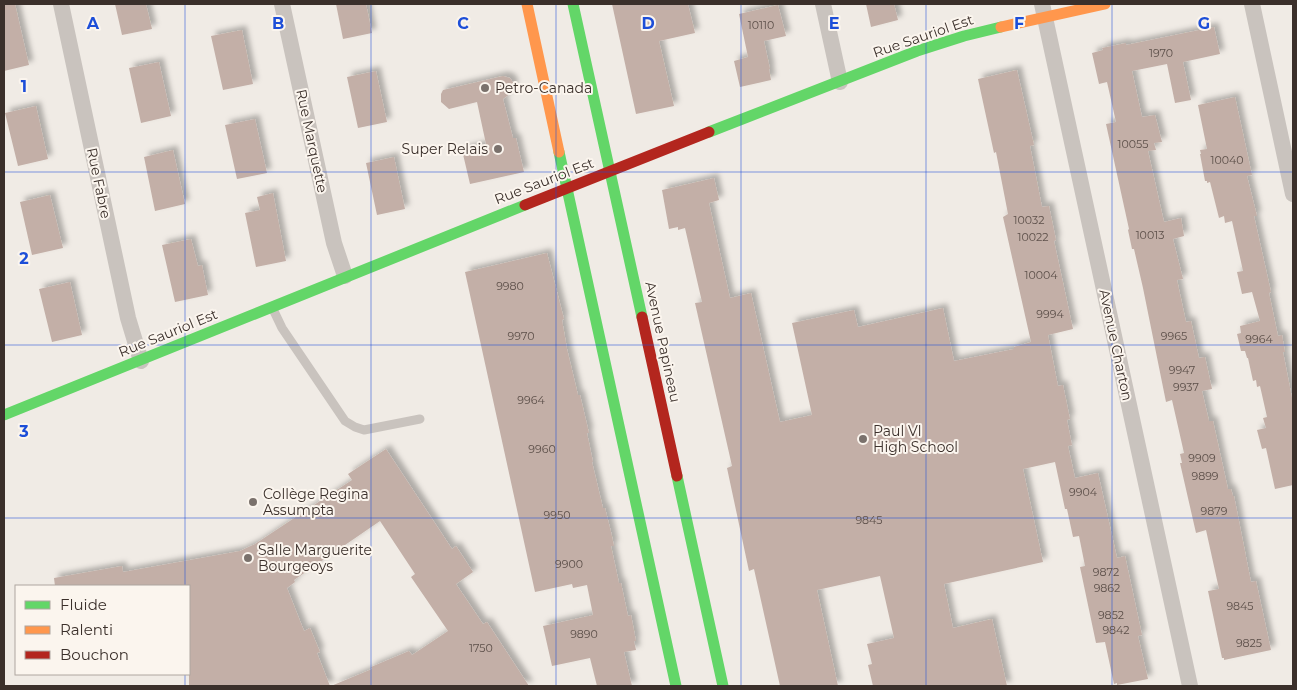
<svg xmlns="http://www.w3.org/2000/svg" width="1297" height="690" viewBox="0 0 1297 690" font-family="Montserrat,sans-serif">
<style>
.building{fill:#c3afa7;filter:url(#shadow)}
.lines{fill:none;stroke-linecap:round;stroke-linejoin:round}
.lane{stroke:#c9c3be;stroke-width:9}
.street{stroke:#c9c3be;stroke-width:16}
.fast{stroke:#63d668;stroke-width:11}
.slow{stroke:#ff974d;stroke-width:11}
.jam{stroke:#b3261e;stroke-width:11}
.grid{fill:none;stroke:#1d4ed8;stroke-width:1;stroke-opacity:0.55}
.poi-dot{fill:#7a716c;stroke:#fbf5ee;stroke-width:2}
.labels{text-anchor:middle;stroke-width:4;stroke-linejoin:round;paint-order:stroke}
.number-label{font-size:11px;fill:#5d504a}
.street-label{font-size:14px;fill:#3b302b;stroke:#fbf5ee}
.poi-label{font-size:14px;fill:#3b302b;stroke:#fbf5ee;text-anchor:start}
.grid-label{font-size:16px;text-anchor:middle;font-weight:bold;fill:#1d4ed8;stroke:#fbf5ee;stroke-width:4;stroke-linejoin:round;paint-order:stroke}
</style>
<defs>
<filter id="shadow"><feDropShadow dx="4.5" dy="-4.5" stdDeviation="2.5" flood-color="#0004"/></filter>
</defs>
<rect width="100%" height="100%" fill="#f0ebe5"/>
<!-- building -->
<path class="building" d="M4,4H15L29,65L4,71Z
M115,4H146L152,29L122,35Z
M336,4H366L372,33L343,39Z
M612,4H688L695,33L659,41L674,106L636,114Z
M866,4H894L898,20L871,27Z
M778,5L786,36L764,41L770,69H769L771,80L740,87L734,61L748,57L739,14Z
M1214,27L1220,54L1183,62L1191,100L1175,103L1167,64L1132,71L1142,117L1155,115L1162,142L1154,143L1156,150L1148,151L1164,222L1181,218L1184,236L1173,239L1183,279L1177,280L1186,322L1191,321L1199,358L1205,357L1212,389L1202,391L1209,421H1213L1228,489H1231L1233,496H1234L1251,582L1256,581L1271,650L1224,660V658H1222L1208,591L1219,589L1206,530L1196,533L1180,463H1182L1180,454L1184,453L1172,400L1166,402L1143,288L1134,249H1132L1128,230L1129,229L1106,124L1116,122L1107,82L1099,84L1092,53L1103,50L1102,48L1126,43V45Z
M242,30L253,84L223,90L211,36Z
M159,62L171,116L141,123L129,68Z
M1017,70L1034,145L1030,146L1042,207L1049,206L1056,240L1054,241L1073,329L1048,335L1058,386L1063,385L1070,419L1067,420L1072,445L1068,446L1075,478L1098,473L1117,558L1125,556L1142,635L1138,636L1148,679L1117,685V683L1114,684L1105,642L1096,643L1080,567L1085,566L1079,536L1073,537L1067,509H1065L1055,462L1023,469L1043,562L944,584L953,628L992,619L1007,686H873L868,665L872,664L867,644L894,638L880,576L817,590L838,686H780L754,569L749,571L727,468L732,466L695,303L702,302L685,228L678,230V227L669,229L662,190L714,178L719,200L709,203L730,298L751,293L780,422L812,415L792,323L854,310L858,327L943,308L954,361L1014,349V347L1031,342L1003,217L1008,214L996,152L994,153L978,79Z
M376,71L387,122L358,128L347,77Z
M503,76L510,78L514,84L511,93L503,99L513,138H516L524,172L470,184L462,150L486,144L477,102L449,109L441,102V94L443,90Z
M1235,97L1252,175L1247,176L1257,216H1254L1271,292L1269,293L1278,336L1282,335L1285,352H1283L1293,403V485L1275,489L1266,448L1262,449L1257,430L1266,428L1263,418L1267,417L1260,386L1257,387L1256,380L1253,381L1248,358H1247L1245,351H1241L1237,334L1241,333L1240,326L1260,321L1252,292L1242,294L1237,272L1243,271L1232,221L1225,223L1224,216L1219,218L1210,182L1207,183V181H1205L1200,154H1201L1200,150L1207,149L1198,105Z
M36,106L48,159L18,166L5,113Z
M255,119L267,173L237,179L225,125Z
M173,150L185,204L155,211L144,157Z
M394,157L405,209L377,215L366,163Z
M273,193L286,261L256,267L245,213L260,210L257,197Z
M50,195L63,248L32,255L20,202Z
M191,239L198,266L202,265L208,295L175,302L162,245Z
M547,253L564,319L562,320L567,349L578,395H580L589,433H587L593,462H592L603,508H605L611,532L614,546H611L619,583H621L628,616L631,615L636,641H634L636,650L624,652L632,686H597L590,658L552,666L543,626L593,615L587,585L573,588L572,584L535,592L465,272Z
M70,282L82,335L52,342L39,289Z
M386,449L452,549L456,546L473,572L456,584L483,624L487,622L529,686H331L372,669L371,667L409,651L412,655L448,631L411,577L415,574L380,521L294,580L295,582L287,588L304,631L310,628L320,652L317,653L330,686H189V586H55L54,578L122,566L123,572L240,551L255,544L352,480L348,474Z"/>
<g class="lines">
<!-- lane -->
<path class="lane" d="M272,307L282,328L345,421L355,427L364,430L420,419"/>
<!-- street -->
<path class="street" d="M61,4L128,318L141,361
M282,4L334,243L345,276
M823,4L840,82
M1042,4L1190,686
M1252,4L1293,194"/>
<!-- fast -->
<path class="fast" d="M573,4L642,317
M709,132L917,51L964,36L1001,27
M559,152L676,686
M4,415L525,205
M677,476L723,686"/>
<!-- slow -->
<path class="slow" d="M527,4L559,152
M1001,27L1105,4"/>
<!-- jam -->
<path class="jam" d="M525,205L709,132
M642,317L677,476"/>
</g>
<!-- grid -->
<path class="grid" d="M185,4V586M371,4V686M556,4V686M741,4V686M926,4V686M1112,4V686M4,172H1293M4,345H1293M4,518H1293M185,674V686"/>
<!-- markers -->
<g class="poi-dot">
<circle cx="485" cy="88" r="5"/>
<circle cx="498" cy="149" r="5"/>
<circle cx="863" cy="439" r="5"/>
<circle cx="253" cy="502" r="5"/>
<circle cx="248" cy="558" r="5"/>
</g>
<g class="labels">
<!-- number labels -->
<g class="number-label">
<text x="761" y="29">10110</text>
<text x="1161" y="57">1970</text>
<text x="1133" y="148">10055</text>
<text x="1227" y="164">10040</text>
<text x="1029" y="224">10032</text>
<text x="1150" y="239">10013</text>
<text x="1033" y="241">10022</text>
<text x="1041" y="279">10004</text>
<text x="510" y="290">9980</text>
<text x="1050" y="318">9994</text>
<text x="521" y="340">9970</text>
<text x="1174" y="340">9965</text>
<text x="1259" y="343">9964</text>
<text x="1182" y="374">9947</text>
<text x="1186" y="391">9937</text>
<text x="531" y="404">9964</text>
<text x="542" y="453">9960</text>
<text x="1202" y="462">9909</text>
<text x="1205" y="480">9899</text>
<text x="1083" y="496">9904</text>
<text x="1214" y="515">9879</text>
<text x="557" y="519">9950</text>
<text x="869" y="524">9845</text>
<text x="569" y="568">9900</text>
<text x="1106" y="576">9872</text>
<text x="1107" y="592">9862</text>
<text x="1240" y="610">9845</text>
<text x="1111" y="619">9852</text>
<text x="1116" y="634">9842</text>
<text x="584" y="638">9890</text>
<text x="1249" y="647">9825</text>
<text x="481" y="652">1750</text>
</g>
<!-- street labels -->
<g class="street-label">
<text transform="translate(923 36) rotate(-19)" y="5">Rue Sauriol Est</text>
<text transform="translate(312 141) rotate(78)" y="5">Rue Marquette</text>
<text transform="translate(544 181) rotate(-21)" y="5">Rue Sauriol Est</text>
<text transform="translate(99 183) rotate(78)" y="5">Rue Fabre</text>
<text transform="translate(168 333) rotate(-22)" y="5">Rue Sauriol Est</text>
<text transform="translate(663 342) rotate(78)" y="5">Avenue Papineau</text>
<text transform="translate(1116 345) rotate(78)" y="5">Avenue Charton</text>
</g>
<!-- poi labels -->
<g class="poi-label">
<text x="495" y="93">Petro-Canada</text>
<text x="488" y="154" text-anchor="end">Super Relais</text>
<text x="873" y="436">Paul VI<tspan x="873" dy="16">High School</tspan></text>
<text x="263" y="499">Collège Regina<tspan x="263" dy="16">Assumpta</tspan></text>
<text x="258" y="555">Salle Marguerite<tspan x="258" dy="16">Bourgeoys</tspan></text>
</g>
</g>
<g class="grid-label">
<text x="93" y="29">A</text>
<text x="278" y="29">B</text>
<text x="463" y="29">C</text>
<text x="648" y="29">D</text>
<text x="834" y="29">E</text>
<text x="1019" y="29">F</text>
<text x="1204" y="29">G</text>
<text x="24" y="92">1</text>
<text x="24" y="264">2</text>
<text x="24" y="437">3</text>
</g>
<!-- border -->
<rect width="1297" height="690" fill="none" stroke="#3b302b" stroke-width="10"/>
<!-- legend -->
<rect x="15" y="585" width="175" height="90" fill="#fbf5ee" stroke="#aea6a0"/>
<rect x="25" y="601" width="25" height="8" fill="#63d668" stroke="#aea6a0"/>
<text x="60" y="610" font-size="15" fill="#3b302b">Fluide</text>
<rect x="25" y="626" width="25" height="8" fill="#ff974d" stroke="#aea6a0"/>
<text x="60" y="635" font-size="15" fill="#3b302b">Ralenti</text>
<rect x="25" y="651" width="25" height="8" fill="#b3261e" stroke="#aea6a0"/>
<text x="60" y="660" font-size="15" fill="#3b302b">Bouchon</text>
</svg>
